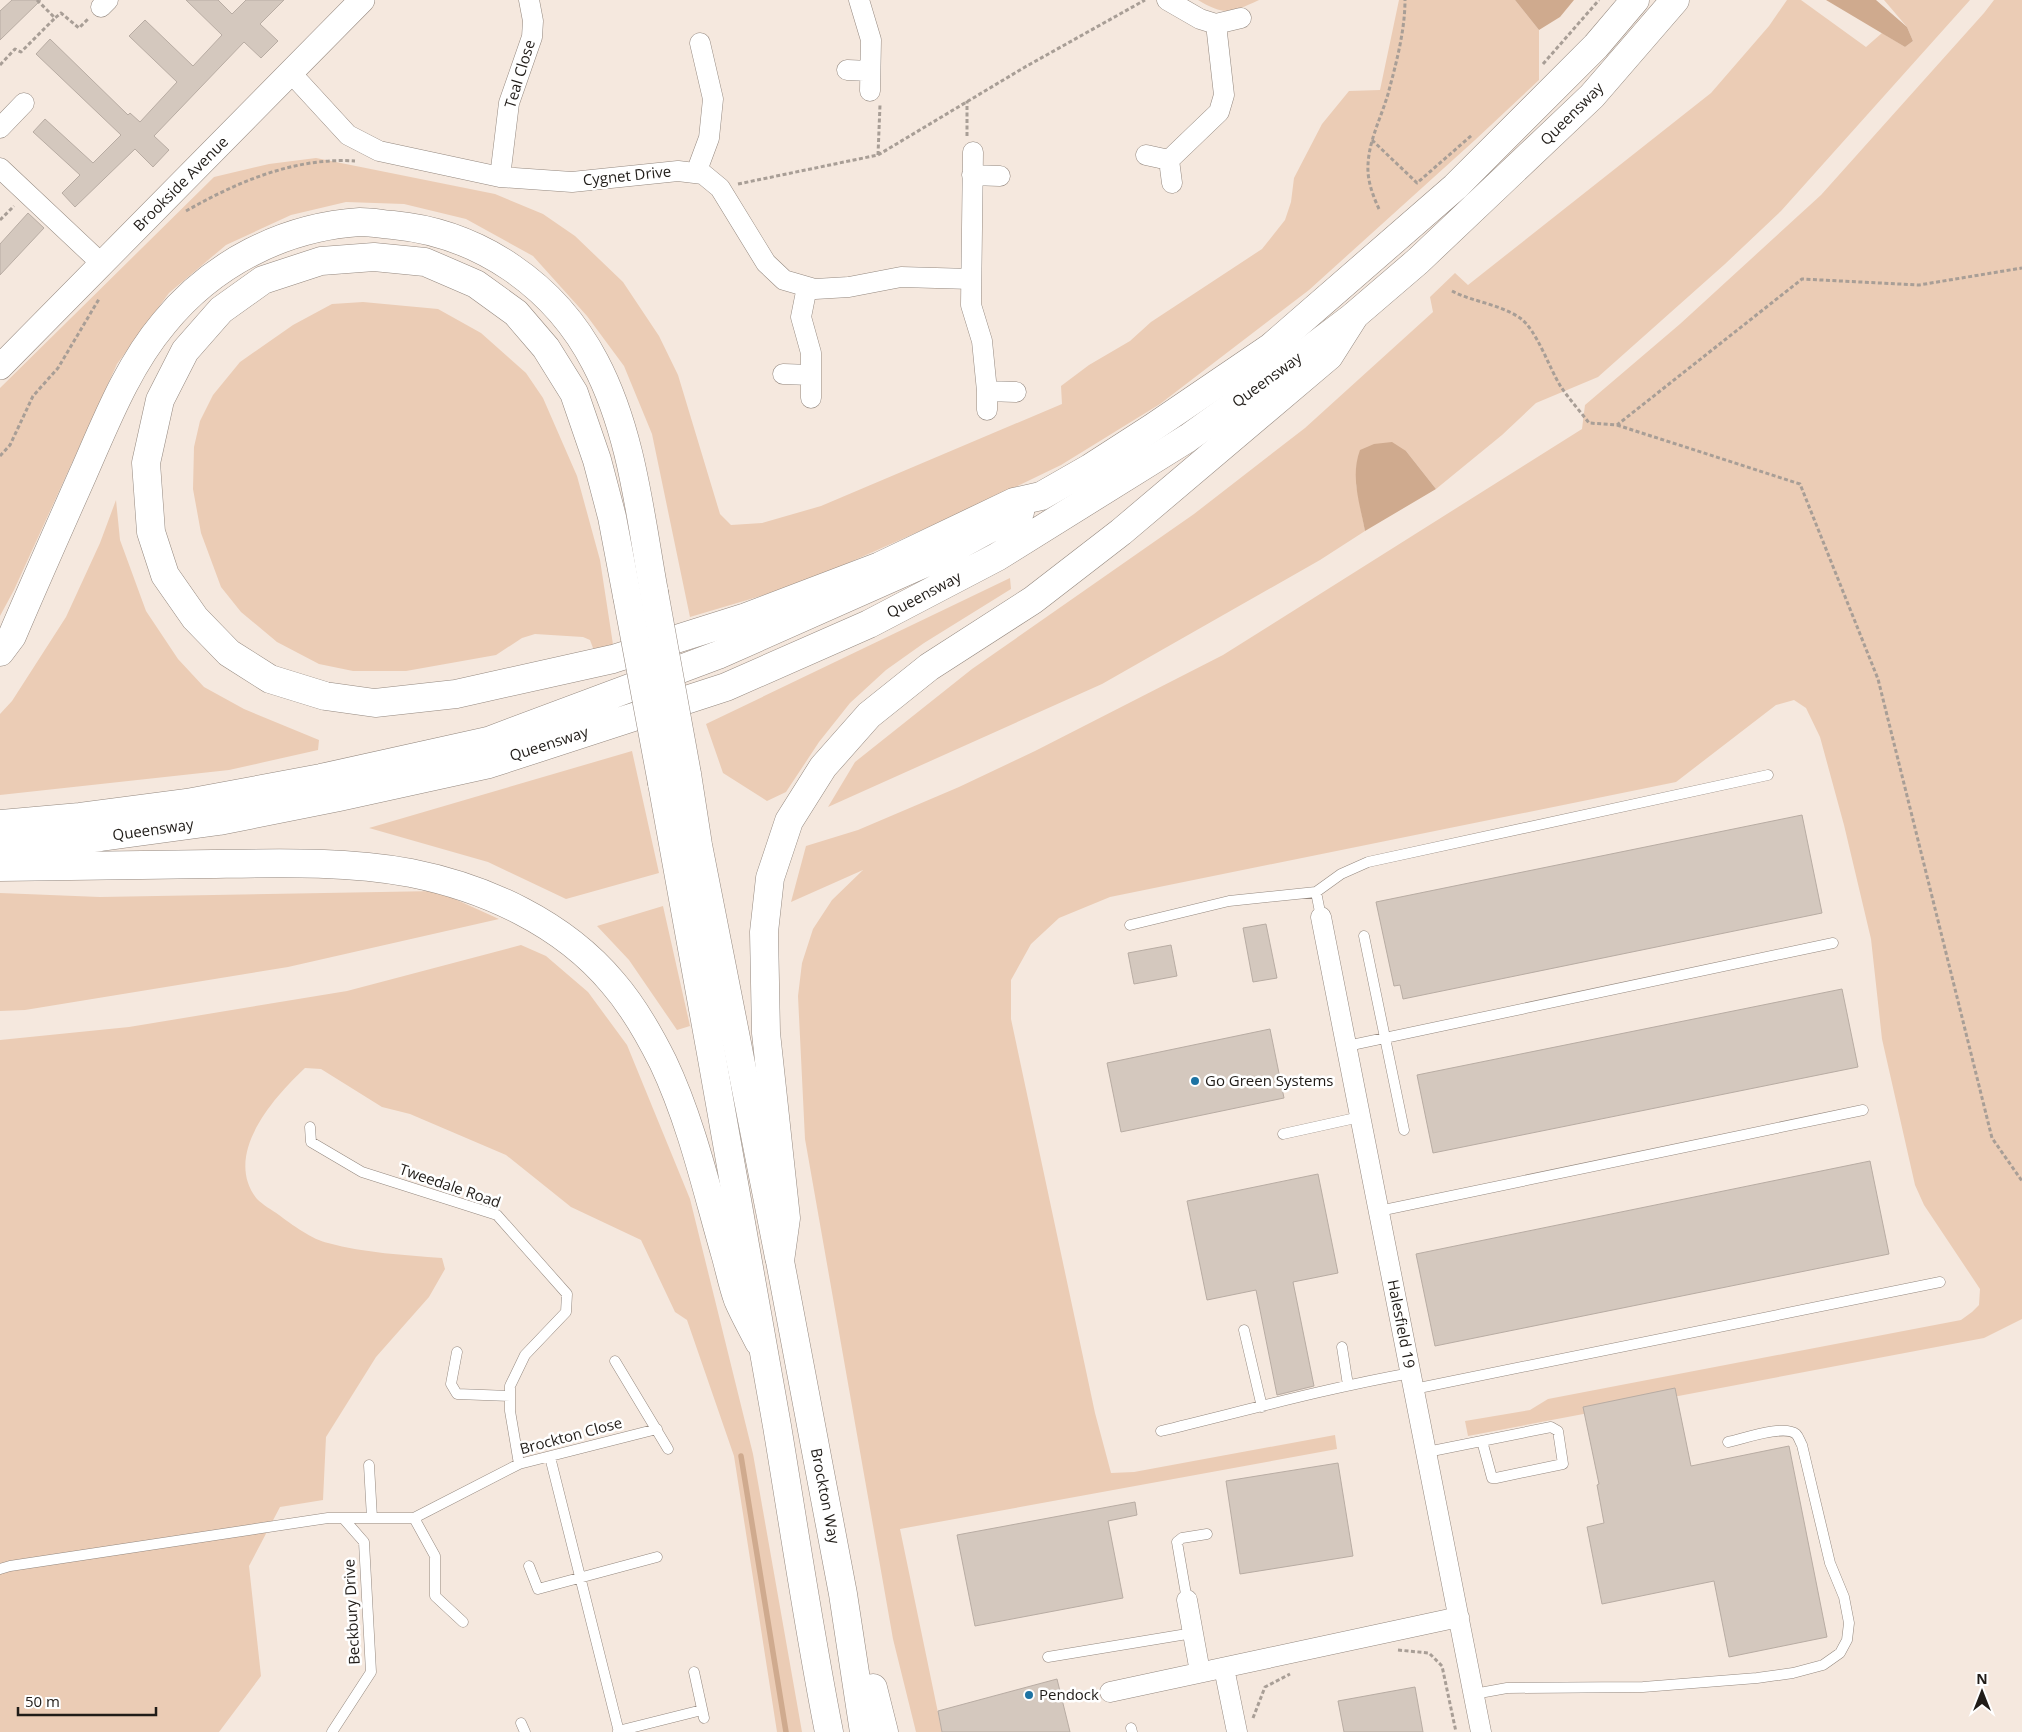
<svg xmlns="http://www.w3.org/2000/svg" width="2022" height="1732" viewBox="0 0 2022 1732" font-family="'Open Sans',sans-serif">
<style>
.green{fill:#ebccb5}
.water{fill:#cfaa8e}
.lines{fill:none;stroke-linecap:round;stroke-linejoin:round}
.stream{stroke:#cfaa8e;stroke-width:5.5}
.building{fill:#d4c8be;stroke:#b8aca3}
.service-casing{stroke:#94887f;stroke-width:11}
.minor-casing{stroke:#94887f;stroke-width:21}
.tertiary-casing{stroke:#94887f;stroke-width:26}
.primary-casing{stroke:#94887f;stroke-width:29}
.trunk-casing{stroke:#94887f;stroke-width:29}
.path{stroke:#a89e96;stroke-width:3;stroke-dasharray:4 2.5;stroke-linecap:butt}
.service{stroke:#fff;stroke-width:10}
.minor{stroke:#fff;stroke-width:20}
.tertiary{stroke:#fff;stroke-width:25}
.primary{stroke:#fff;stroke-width:28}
.trunk{stroke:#fff;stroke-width:28}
.primary-bridge-casing{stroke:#94887f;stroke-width:29;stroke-linecap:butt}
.trunk-bridge-casing{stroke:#94887f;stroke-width:29;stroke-linecap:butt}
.primary-bridge{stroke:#fff;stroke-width:28}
.trunk-bridge{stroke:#fff;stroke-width:28}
.poi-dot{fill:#1d73a3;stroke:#fff;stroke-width:2}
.labels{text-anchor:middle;stroke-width:5;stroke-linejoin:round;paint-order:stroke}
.street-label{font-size:15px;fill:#201c18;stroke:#fff}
.poi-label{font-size:15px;fill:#201c18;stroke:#fff;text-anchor:start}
</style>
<rect width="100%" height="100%" fill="#f5e8de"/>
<!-- green -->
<path class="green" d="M1198,0H1259C1231,13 1225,16 1198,0Z
M1399,0H1515L1539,30V80L1475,140L1309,290L1160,404L1061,465L976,506L801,584L690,617L652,434L624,366L587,316L533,256L466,219L404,204L346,202L291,215L226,245L169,293L117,364L14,590L0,616V388L214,177L269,164L316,158L495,194L543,214L575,236L623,282L659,336L678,375L720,514L731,525L762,523L821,506L1062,404L1061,386L1089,365L1130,341L1151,322L1262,249L1285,220L1291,202L1294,178L1322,124L1349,91L1380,90Z
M1787,0H1801L1866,47L1882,33L1905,47L1913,41L1907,27L1884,0H1970L1781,211L1725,264L1598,377L1536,403L1502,435L1436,489L1406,451L1356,484L1365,531L1320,560L1102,684L828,807L855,762L972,669L1194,514L1305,428L1433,312L1430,297L1455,273L1468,285L1711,93L1769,26Z
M1994,0H2022V1319L1984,1338L1468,1436L1465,1421L1530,1410L1548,1399L1961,1320L1972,1312L1979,1305L1980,1289L1924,1205L1915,1185L1882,1039L1871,939L1844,825L1820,737L1806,708L1794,700L1776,705L1676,782L1110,897L1059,918L1031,944L1011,980V1019L1095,1413L1111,1473L1134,1472L1335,1435L1337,1449L900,1529L942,1732H916L893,1639L805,1139L798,996L802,963L813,929L832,900L863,870L791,902L806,846L858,830L959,787L1035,751L1223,655L1582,429L1585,405L1680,324L1821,195L1984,13Z
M363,302L438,309L481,333L526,373L543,398L577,476L600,560L614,651L596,656L590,640L583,637L535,634L522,638L496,655L406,671H353L319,664L277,642L241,612L221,587L201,533L193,489L194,447L200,421L213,395L240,362L293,325L332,304Z
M116,500L120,540L146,611L178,659L204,687L244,709L319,740L318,750L229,770L0,795V714L12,701L66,617L100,543Z
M1010,578L1011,589L924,643L886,670L850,703L819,742L786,792L767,801L723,773L706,724Z
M632,751L659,873L566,899L488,862L369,828Z
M437,891L499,919L288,967L25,1010L0,1011V893L100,897Z
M663,906L690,1026L677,1030L629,960L597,926Z
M521,945L546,956L588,992L627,1045L690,1199L753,1454L802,1732H777L734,1456L687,1320L675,1312L641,1240L571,1207L506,1155L410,1114L382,1107L321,1069L305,1068C274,1097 222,1155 257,1199C263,1205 272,1210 279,1215C291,1224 313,1240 328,1243C365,1253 404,1255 442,1258L445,1269L429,1297L376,1357L326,1437L323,1500L280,1507L249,1566L261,1676L219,1732H0V1040L129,1027L347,991Z"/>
<!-- water -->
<path class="water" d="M1515,0H1574L1560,17L1539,30Z
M1826,0H1876L1907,27L1913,41L1905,47Z
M1392,442L1406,451L1436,489L1365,531C1360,504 1350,477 1360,450L1374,444Z"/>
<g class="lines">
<!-- stream -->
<path class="stream" d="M741,1456L786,1732"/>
</g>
<!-- building -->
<path class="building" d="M12,0H41L0,40V11Z
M186,0H218L232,14L246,0H284L260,24L278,41L261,58L244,42L154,136L169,150L153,167L135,149L75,207L62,193L80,175L33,132L45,119L93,163L121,135L36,54L50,39L128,115L130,113L140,122L177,82L129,36L145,20L193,66L222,35Z
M28,213L44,228L0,275V244Z
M1802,815L1822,913L1403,999L1400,985L1394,986L1376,902Z
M1266,924L1277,978L1253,982L1243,928Z
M1171,945L1177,976L1134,984L1128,953Z
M1842,989L1858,1067L1433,1153L1417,1075Z
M1270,1029L1284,1098L1121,1132L1107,1063Z
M1870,1161L1889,1254L1435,1346L1416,1254Z
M1318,1174L1338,1273L1293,1282L1314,1386L1277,1395L1256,1290L1207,1300L1187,1201Z
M1675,1388L1691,1466L1789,1446L1827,1637L1729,1657L1714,1581L1602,1604L1587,1527L1604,1523L1597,1485L1599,1484L1583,1407Z
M1338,1463L1353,1556L1240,1574L1226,1481Z
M1135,1502L1137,1515L1108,1521L1123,1598L975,1626L957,1535Z
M1057,1679L1070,1732H942L938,1711Z
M1415,1687L1423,1732H1344L1338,1701Z"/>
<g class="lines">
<!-- service casing -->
<g class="service-casing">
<path id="service" d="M1321,917L1316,892L1341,874L1368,862L1768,775
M1130,925L1229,901L1316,892
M1364,936L1404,1130
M1347,1046L1833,943
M310,1127L311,1142L362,1172L497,1215L567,1294L566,1312L525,1355L510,1386V1411L519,1464
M1283,1134L1360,1117
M1379,1211L1863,1110
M1244,1330L1262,1407
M1342,1347L1348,1385
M457,1352L451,1384L457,1394L510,1396
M615,1361L668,1449
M1414,1389L1940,1282
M1161,1431C1244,1411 1327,1388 1411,1373
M1427,1452L1551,1427L1558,1431L1563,1464L1496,1478H1492L1482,1441
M550,1457L619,1732
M369,1465L372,1518
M414,1518L435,1556V1596L463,1622
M529,1566L538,1589L657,1557
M0,1569L10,1566L328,1518H414L519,1464L657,1429
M1187,1600L1177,1542L1182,1538L1207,1534
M1048,1657L1193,1633
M694,1672L704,1718
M1474,1694L1507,1688L1643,1687L1757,1678L1793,1673L1823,1665L1840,1653L1847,1640L1849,1623L1844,1597L1830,1563L1802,1445C1800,1442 1799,1437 1796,1434C1784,1424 1743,1439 1728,1442
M521,1723L525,1732
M1131,1728L1132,1732
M618,1731L702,1710
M332,1732L371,1672L364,1542L343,1518"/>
</g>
<!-- minor casing -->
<g class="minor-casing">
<path id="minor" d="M859,0L871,40L870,91
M101,7L108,0
M1216,24L1241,18
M847,70L870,71
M291,73L348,135L379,151L500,177L572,182L678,171L703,174L720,188L766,263L784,280L815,289L849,287L901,277L971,279
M0,128L24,103
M973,152L971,305L982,341L987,391V410
M1146,155L1169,160L1219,112L1224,95L1216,24L1200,19L1167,0
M1169,160L1172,183
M0,168L102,264
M696,173L709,138L713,99L700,43
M972,175L1000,176
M500,177L509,103L532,37L533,21L529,0
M807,287L801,317L811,353V398
M783,374L811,375
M987,391L1016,392
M1321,917L1481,1732
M1187,1600L1200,1672
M1224,1668L1237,1732
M1110,1692L1459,1617"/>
</g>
<!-- tertiary casing -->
<g class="tertiary-casing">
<path id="tertiary" d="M0,367L362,0"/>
</g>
<!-- primary casing -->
<g class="primary-casing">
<path id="primary" d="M0,652L12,636C35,582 59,528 83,474C106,422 127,367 164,323C212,264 283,227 360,222C371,222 382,224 393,225C479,233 555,285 595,362C632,432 640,515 654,592
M687,774L698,845L779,1257
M0,824L80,817L187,803L321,778L488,741L718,655L932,560L1020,512
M0,846L101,837L219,821L339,797L489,764L726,687L869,624L997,557L1188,438L1288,366L1354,316
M0,867C71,866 142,865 213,864C279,863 346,861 411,873C486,888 563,923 613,983C633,1006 649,1034 663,1062C691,1121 706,1187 724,1250C729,1266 732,1284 738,1300C744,1314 752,1328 759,1342"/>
</g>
<!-- trunk casing -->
<g class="trunk-casing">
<path id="trunk" d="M627,596L612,517L597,460L574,393L546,348L516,313L476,284L425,262L374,257L321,261L263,280L221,310L185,351L160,400L146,463L151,532L165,575L195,618L229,653L270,679L325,696L375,703L456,694L613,659L746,617L880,566L1014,502L1041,496L1090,468L1152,428L1271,347L1455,187L1596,46L1635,0
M662,783C701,997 740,1212 777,1426C794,1528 809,1631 829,1732
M873,1688L884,1732
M864,1732L843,1594L780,1261L786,1218L766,1033L764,932L770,878L789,821L823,767L869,715L929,667L1033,600L1121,532L1329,356L1355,315L1418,261L1592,96L1675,0"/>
</g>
<!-- path -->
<path class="path" d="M37,0L55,18L61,13L79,28L88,19
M1543,64L1599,0
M0,65L15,49L21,52L55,18
M967,136V101
M1372,140L1417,183L1472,135
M878,155L880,105
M738,184L878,155L1025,67L1145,0
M1379,209C1373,196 1367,180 1368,165C1369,140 1381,118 1388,94C1396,64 1405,31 1405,0
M186,211C237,182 295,157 355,161
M0,220L14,206
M1452,291C1473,302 1500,304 1520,318C1537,330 1549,368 1561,387C1569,399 1580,411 1589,423L1617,425L1802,279L1919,285L2022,268
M1617,425L1800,484L1878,679L1992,1138L2022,1181
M0,456L10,445L33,396L58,368L99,299
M1398,1650L1429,1653L1442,1666L1456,1732
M1253,1718L1265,1687L1290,1674"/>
<!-- service -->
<use href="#service" class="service"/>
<!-- minor -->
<use href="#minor" class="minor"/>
<!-- tertiary -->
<use href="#tertiary" class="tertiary"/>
<!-- primary -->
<use href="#primary" class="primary"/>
<!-- trunk -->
<use href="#trunk" class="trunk"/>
<!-- primary-bridge casing -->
<g class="primary-bridge-casing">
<path id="primary-bridge" d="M654,592L687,774"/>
</g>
<!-- trunk-bridge casing -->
<g class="trunk-bridge-casing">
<path id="trunk-bridge" d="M627,596L662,783"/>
</g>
<!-- primary-bridge -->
<use href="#primary-bridge" class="primary-bridge"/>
<!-- trunk-bridge -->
<use href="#trunk-bridge" class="trunk-bridge"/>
</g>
<!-- markers -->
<g class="poi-dot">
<circle cx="1195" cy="1081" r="5"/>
<circle cx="1029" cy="1695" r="5"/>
</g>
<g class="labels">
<!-- street labels -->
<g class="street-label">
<text transform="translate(520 74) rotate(-73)" y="5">Teal Close</text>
<text transform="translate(1572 114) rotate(-45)" y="5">Queensway</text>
<text transform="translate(627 176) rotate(-6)" y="5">Cygnet Drive</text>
<text transform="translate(181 184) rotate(-45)" y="5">Brookside Avenue</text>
<text transform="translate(1267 380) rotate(-36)" y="5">Queensway</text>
<text transform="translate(924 595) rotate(-28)" y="5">Queensway</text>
<text transform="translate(549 744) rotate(-18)" y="5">Queensway</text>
<text transform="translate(153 830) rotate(-8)" y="5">Queensway</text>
<text transform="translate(450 1186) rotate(19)" y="5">Tweedale Road</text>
<text transform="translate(1401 1324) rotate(79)" y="5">Halesfield 19</text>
<text transform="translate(571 1436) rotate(-15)" y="5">Brockton Close</text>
<text transform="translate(825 1496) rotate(79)" y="5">Brockton Way</text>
<text transform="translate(352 1612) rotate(-93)" y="5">Beckbury Drive</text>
</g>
<!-- poi labels -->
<g class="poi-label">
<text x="1205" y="1086">Go Green Systems</text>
<text x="1039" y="1700">Pendock</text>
</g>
</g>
<!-- north arrow -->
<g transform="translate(1982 1692)" stroke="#ffffff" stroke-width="4" paint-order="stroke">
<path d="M0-4L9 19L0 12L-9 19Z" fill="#201c18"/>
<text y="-8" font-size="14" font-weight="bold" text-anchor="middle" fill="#201c18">N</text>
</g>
<!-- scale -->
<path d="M18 1707v8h138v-8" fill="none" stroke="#201c18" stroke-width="2.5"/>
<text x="25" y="1707" font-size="15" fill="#201c18" stroke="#ffffff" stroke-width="4" paint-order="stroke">50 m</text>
</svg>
